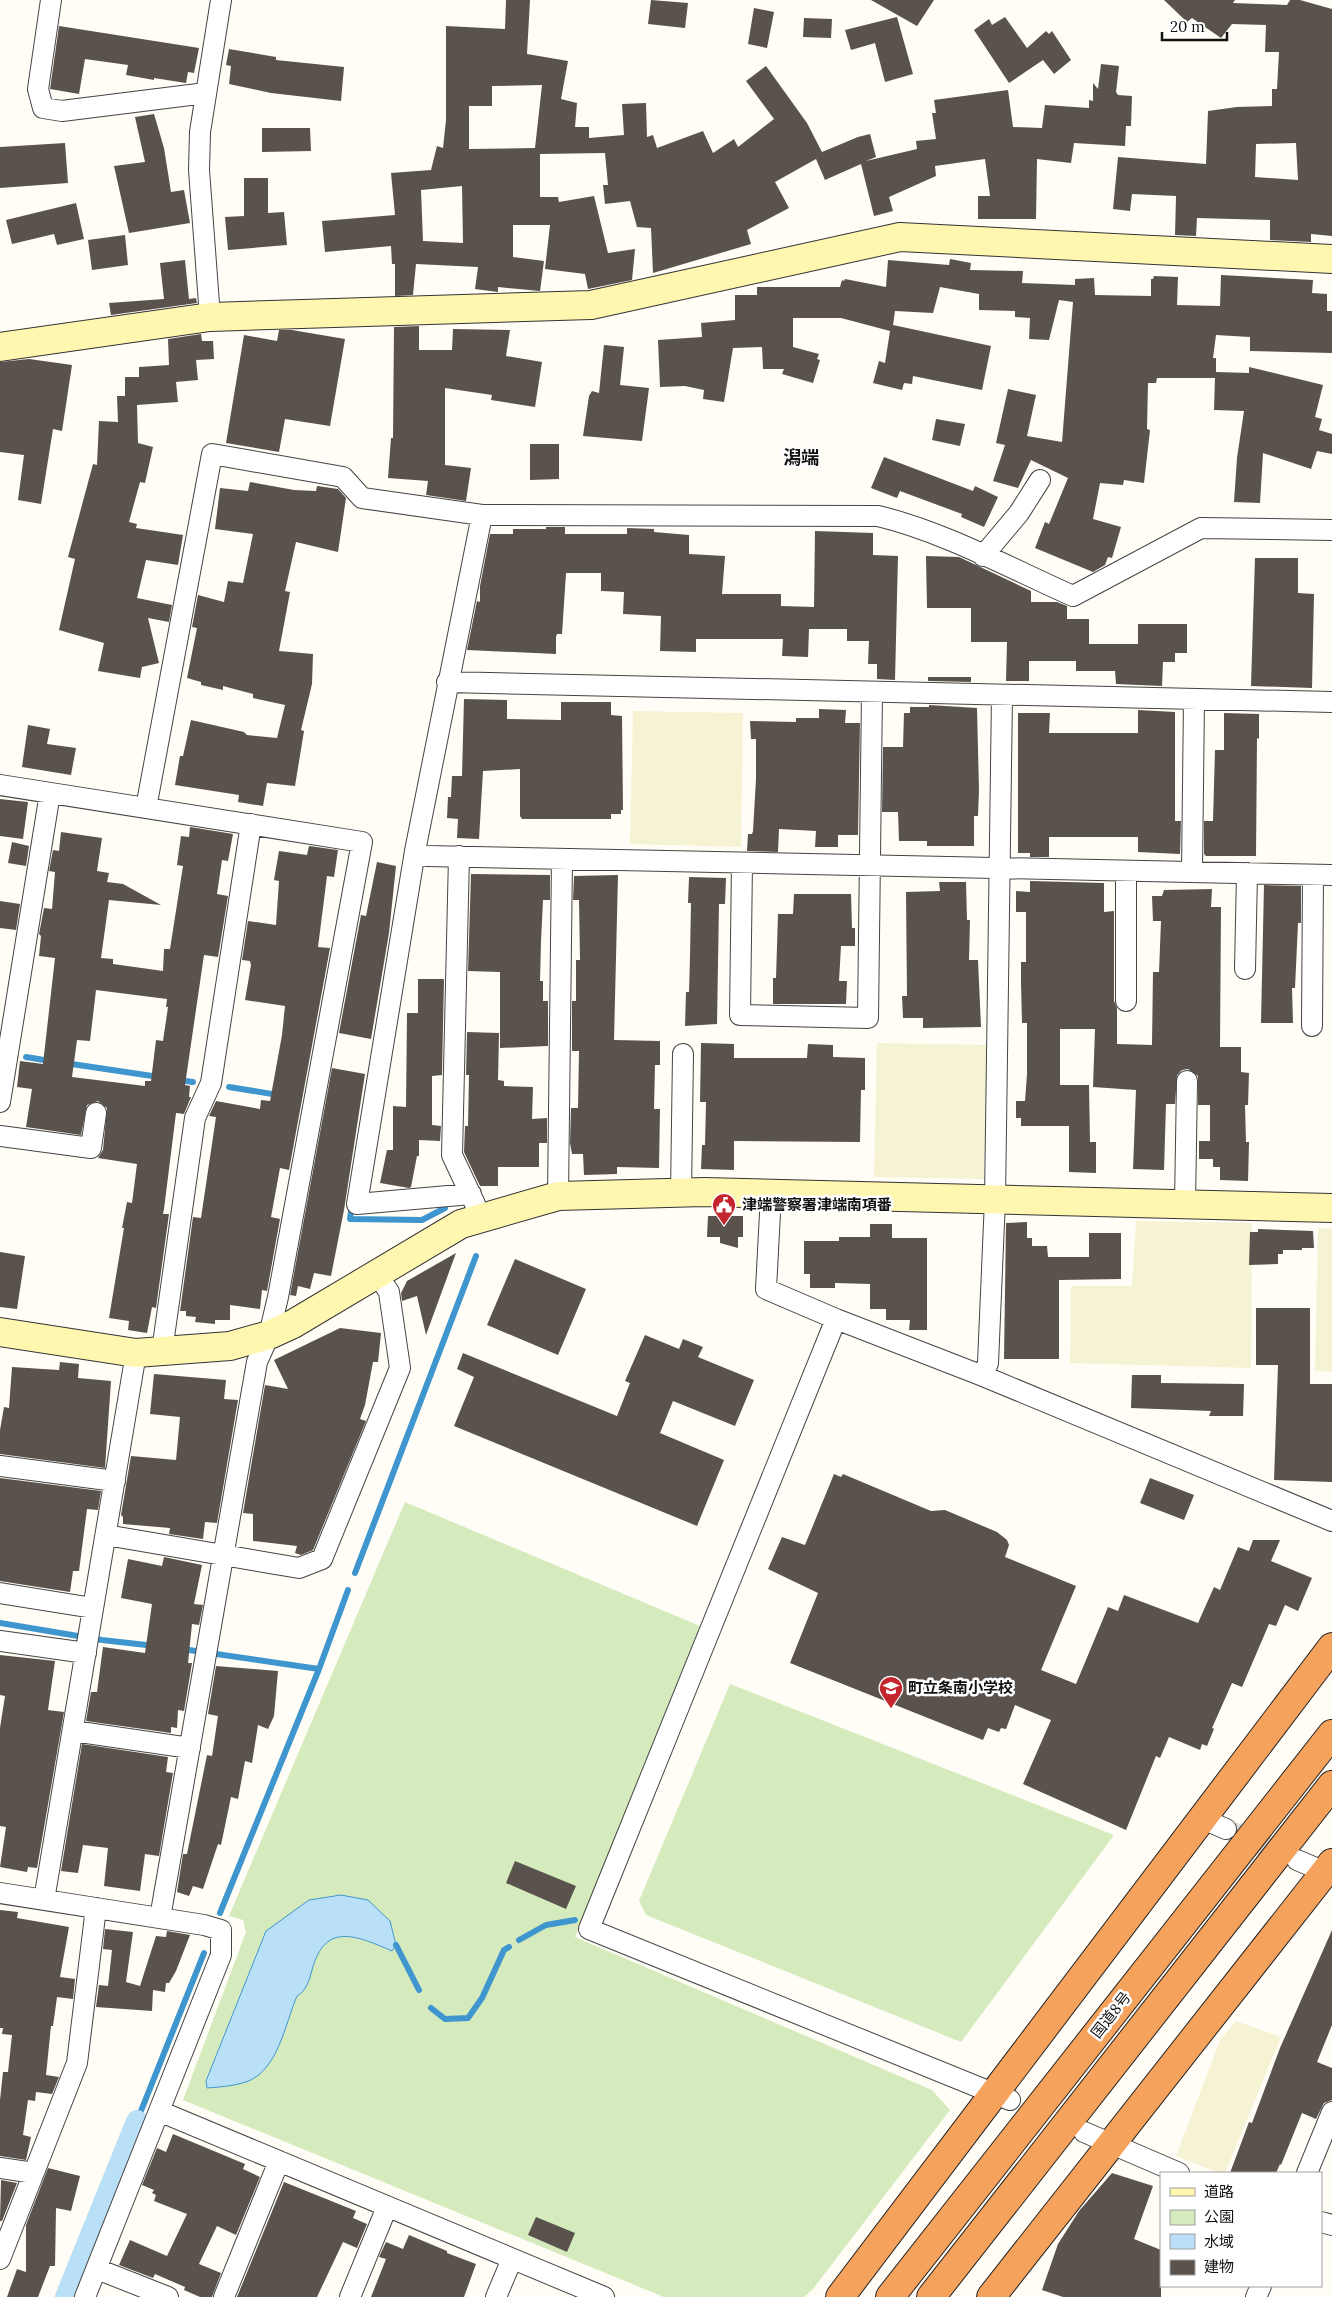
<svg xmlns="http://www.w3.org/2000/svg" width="1332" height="2297" viewBox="0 0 1332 2297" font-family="Lora,'Noto Sans JP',serif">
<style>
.farmland{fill:#f6f3d4}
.green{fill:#d5ebbd}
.water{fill:#b9e0f7;stroke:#3f96cf}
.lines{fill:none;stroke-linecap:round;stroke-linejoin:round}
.stream{stroke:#3f96cf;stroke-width:6}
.canal{stroke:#b9e0f7;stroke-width:22}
.building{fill:#5a524d;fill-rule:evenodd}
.street-tunnel{stroke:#dbdad3;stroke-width:20;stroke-dasharray:20 10;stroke-linecap:butt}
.street-casing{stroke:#444;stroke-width:22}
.secondary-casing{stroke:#333;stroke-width:30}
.highway-casing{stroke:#222;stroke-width:30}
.street{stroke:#fff;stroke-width:20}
.secondary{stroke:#fff6b0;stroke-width:28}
.highway{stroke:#f5a25d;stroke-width:28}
.labels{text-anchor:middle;stroke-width:5;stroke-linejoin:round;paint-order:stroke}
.poi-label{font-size:15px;font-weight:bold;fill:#111;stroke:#fff;text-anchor:start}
.street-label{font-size:15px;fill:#111;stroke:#fff}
.quarter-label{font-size:18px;font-weight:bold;fill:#111;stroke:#fff}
</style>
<rect width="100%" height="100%" fill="#fffdf5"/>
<!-- farmland -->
<path class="farmland" d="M633,711L743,713L741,847L630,844Z
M877,1043L987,1045L984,1179L874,1177Z
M1136,1221L1252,1223L1251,1368L1070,1363L1071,1286H1132Z
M1318,1228L1332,1229V1372L1315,1371Z
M1236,2021L1281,2037L1225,2173H1219L1176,2156L1220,2040Z"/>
<!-- green -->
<path class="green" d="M405,1502L700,1626L575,1937L932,2090L950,2110L813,2289L804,2297H664L183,2100L246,1932L243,1920L229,1916Z
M730,1684L1114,1835L961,2042L646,1915L639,1901Z"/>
<!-- water -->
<path class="water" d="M341,1895L368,1900L390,1921L396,1945L392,1951C357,1936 325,1921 312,1970C309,1981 307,1990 297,1996C285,2024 278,2071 246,2082C234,2086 220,2087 207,2088L206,2081L266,1931L309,1900Z"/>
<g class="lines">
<!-- stream -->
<path class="stream" d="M26,1057L50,1061
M65,1063L159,1077
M179,1080L193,1082
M229,1087L278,1095
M352,1204L350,1219L422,1220L445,1208
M355,1573L476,1256
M0,1623L102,1640L155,1646
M182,1649L319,1669
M220,1913L319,1669L348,1590
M519,1940L546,1925L575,1920
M396,1945L419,1990
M431,2008L445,2019L468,2018L482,1998L504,1950L509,1947
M137,2121L204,1953"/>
<!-- canal -->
<path class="canal" d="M66,2297L137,2121"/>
</g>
<!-- building -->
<path class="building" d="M506,0H530L527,54L568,61L561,99L577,103L575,127H589V138L624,135L622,104L646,103L647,137L653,135L657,148L703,131L713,153L734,139L738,147L774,119L746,81L766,66L807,123L822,152L858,137L870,134L876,157L866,161L917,149L916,141L936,139L932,113H936L934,100L1008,90L1013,127L1042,128L1045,105L1089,108V100L1093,101V83L1098,89L1101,64L1119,66L1116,92L1118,95L1132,96L1131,126H1126L1125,146L1074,143L1071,163L1037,159L1036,219H978V196H990L985,159L935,166L936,176L889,197L893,211L874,216L861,164L825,180L816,159L775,182L789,208L747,230L751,244L653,273L651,228L637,227L630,201L605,204L603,185H608L605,153L540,154V197H558L559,202L594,196L608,253L635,249L632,280L588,289L585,274L545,269L550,225H513V257L544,261L540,291L498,287V292L475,289L478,267L416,264L413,295L395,296V264H392L391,246L325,252L322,221L395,215L391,173L431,170L437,146L443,148L446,120V26L505,29ZM542,85L535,148L469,149V106H492V86ZM462,186L463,243L423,241L421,190Z
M651,0L688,3L685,28L648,24Z
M871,0H934L917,26Z
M1164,0H1235L1233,3L1287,5L1290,0H1300L1332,9V236L1311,234V242L1270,240V220L1197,218L1196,236L1175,235L1176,196L1132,194L1130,211L1113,209L1118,157L1206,164L1208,111L1237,107L1272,106V89H1277L1279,52H1265L1266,25L1232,24L1221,38L1192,18L1187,22ZM1296,143L1298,180L1255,177L1256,144Z
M754,8L774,12L767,48L748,44Z
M897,17L913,74L885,82L875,43L851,50L845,30Z
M1005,17L1027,48L1046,31L1049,34L1052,31L1071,60L1054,74L1043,60L1009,83L974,30L989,19L992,25Z
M804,18L832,19L831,38L803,37Z
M59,26L199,48L194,73L188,72L186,83L154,78V80L126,75L128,65L85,59L79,94L50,89Z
M229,49L276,57V60L344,67L341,101L271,93L229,84L231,66L226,65Z
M154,114L164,148L171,192L184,190L190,223L129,233L114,166L145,162L135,117Z
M262,128H310L311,151L262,152Z
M65,143L68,183L0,188V147Z
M244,178H268V213L284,212L287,245L228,250L225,217L244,216Z
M76,203L84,239L57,245L54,234L12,244L6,220Z
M125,235L128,265L92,270L88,240Z
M950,259L971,263L970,270L1023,271L1022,283L1075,285V279L1094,278L1095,295L1151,296V279H1153L1154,276L1178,277L1177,305L1220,306L1221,275L1313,280L1312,293L1327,294V311H1332V353L1250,351V337L1216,335L1213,358H1216V372L1249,373V367L1323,385L1315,417L1322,419L1319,430L1332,434V454L1317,451L1311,469L1263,453L1260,503L1234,502L1237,458L1244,411L1214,410L1215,378H1157L1156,383H1148L1147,429L1150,430L1144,483L1124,480L1123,485L1100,483L1093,519L1121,527L1112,558L1108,557L1105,565L1093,572L1035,548L1045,522L1049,524L1068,478L1031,460L1018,488L993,481L1005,445L996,443L1008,389L1036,395L1027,436L1062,442L1073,302L1059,300L1049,340L1029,339L1030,318L1015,317V311L979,310V294L940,287L933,313L895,311L893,325L991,346L982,390L913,376L912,384L904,383L902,390L873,383L879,361L885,363L890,331L841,318H793V347L819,354L817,359L820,360L813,383L782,374L784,369H763L762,347L733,348L724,402L703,399L704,390L685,386L660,387L658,340L702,337L701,323L735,320V295H757V287H840L842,280L844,281L845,279L886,287L888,260L949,265Z
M185,260L189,299L196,298L197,303L111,315L109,303L164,299L160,263Z
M419,326V350H452L453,329L510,330L506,356L542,362L535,407L491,400L492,395L445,388V465L471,468L466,501L426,495L428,481L388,478L391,438H393L394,327Z
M279,330H292L345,339L330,426L285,419L279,452L226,443L244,335L277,341Z
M201,334L202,341H213L214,359L196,360L198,380L176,382L178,402L137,405L138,443L153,447L145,483L140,482L129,522L137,524L136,528L183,535L178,565L146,560L137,598L172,605L169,622L148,618L159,663L142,667L140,678L98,671L104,643L59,630L75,559L68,557L93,464L97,465L99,421L118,422L117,396H125V377H139V367L169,365L168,339Z
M604,345L624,347L620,385L649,388L642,441L583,436L589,396L592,391L599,393Z
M29,359L72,365L62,431L53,429L41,504L18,500L24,455L0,452V362Z
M936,419L965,424L960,446L932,440Z
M530,444H559V479L530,480Z
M884,457L973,491L975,486L998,497L984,527L961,517L962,514L900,491L897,498L871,488Z
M250,482L294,490L316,491L317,486L338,489L346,498L338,552L296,542L285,591L290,592L279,651L313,654L312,684L301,730L304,731L295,786L267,783L263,806L238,802L239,795L175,785L180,756H183L191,720L244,732L247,735L277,738L285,705L253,698V694L223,686V690L201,685V682L187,678L197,628L192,627L198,595L224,602L228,581L243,583L253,534L215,529L220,488L248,491Z
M546,527H565V534H627V528L654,529V532L689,535V554L725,556L722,594H781V606L814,607L815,531L873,533V555L898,556L895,680L877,679V664H868L869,641H847V629H809L808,657L782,656L783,639H696V652L660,651L661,616L623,614L624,592L601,591V573H566L562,634H557L556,637V654L467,650L477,601L480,602V586L490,534H513V529H546Z
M926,556L959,557L1031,591V602H1057L1067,606V619H1089V644H1138V624H1187V653H1175V662H1163L1162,686L1116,684L1115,671H1076V661H1029V681H1006L1007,642H971V608H927Z
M1255,558H1298V593L1314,594L1312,688L1251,686Z
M928,677H971V682L928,681Z
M464,699L507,700V719L561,720V702H611V715L622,716L623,810H621V814H611V819H522L520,816V769L483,771L479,839L457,838L458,819L447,818L448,797H451L452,776H462Z
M929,705L977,708L979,790L978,816H974V846H927V841H899L898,812H882L883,747H903L904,713H910V707H929Z
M819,709L846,710L845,723H860L858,835H838V847H815L816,831L779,829L778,852L747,851L748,834H752L753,831L756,779V739H751L750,721L796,722V718H819Z
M1138,710L1175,712V821H1181L1180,854L1138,852V837H1049V857H1030V853H1018V713H1050L1049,733H1138Z
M1224,713L1259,714V739L1257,738L1256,856H1206L1204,854V821H1213L1215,750H1224Z
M28,725L50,729L47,744L76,748L71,775L22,767Z
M0,799L28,802L23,839L0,836Z
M190,827L233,834L228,861L222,860L217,894L228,896L218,957L204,955L185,1085L190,1086L189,1097H191L184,1114L176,1113L164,1209L163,1214H169L156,1308L152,1307L147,1333L128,1330L129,1321L109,1318L124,1228H122L127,1202L132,1203L137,1164L98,1158L103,1150L107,1108L98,1101L87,1105L81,1135L26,1127L32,1089L17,1087L20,1061L43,1064L55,958L39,956L41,936L39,934L44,908L52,909L55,872L49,871L53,850L59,851L61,832L102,838L97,871L109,873L107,882L123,884L161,905L109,900L101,958L113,959V964L163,971L164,949H170L183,866L177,865L181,836L189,837ZM96,990L167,999L166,1007H168L163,1041L156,1040L151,1081H145V1086L72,1077L77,1040L90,1041Z
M12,842L29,846L26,866L8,863Z
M309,846L338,850L334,877L327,876L318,947L330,948L289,1170L280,1168L271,1217L280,1219L267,1291L262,1290L260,1309L230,1305V1320H215V1324L195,1322L196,1317L186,1316V1311H180L193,1217L201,1218L216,1117L209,1116L216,1101L260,1109L261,1100L270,1101L282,1035L285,1006L245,1000L251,965L250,961L242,960L248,921L276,925L279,881L274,880L279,851L307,855Z
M377,862L396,866L389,933L371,1039L339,1033L361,915L366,916Z
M471,874L550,875V900H543L541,941L540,981H543V1001H548V1046L500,1048V972L468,971Z
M618,875L614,1040L660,1041V1065H655L654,1109H660L659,1168L617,1167V1174L584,1175L583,1154H572L570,1143L571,1108H578L579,1051H572V1001H576V960H580L579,900H573L574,876Z
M689,877L726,878L725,904H719L717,1024L685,1026L686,992H689L690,957L691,903H688Z
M1030,881L1104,883V912L1114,911V1001L1117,1008V1044L1152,1045L1153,972H1159L1161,921H1153L1152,896H1162L1164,890L1212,889L1211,907H1221L1220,1047H1241V1072L1249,1073L1248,1105H1245L1246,1142H1249L1248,1181L1220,1180V1167H1213V1159H1199V1141H1210V1105H1198V1076L1188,1069L1182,1070L1177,1075L1175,1104H1166L1164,1170L1133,1169L1136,1090L1093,1087L1095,1029H1060V1085H1089L1090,1142H1096V1173L1069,1172V1126H1021V1118H1016V1101H1025L1027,1074V1023H1022L1021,983V962H1026V912H1016V891L1030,892Z
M939,882H966L967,920H970L969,960H978L981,1027L923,1028V1018H903L902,996H907L906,892L940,891Z
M1264,885L1301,886V923H1298L1295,988H1292L1293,1023H1261Z
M794,894H851L852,928H855V946H841L839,981H847L846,1004H773V978H776L778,914H793Z
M0,901L20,904L16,930L0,928Z
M418,979H444L442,1075L432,1076V1125L441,1126L440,1141L419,1140V1156H417L411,1187L409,1188L380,1183L387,1150H393V1106L406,1107L407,1013H418Z
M467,1032L499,1033L498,1080L504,1081V1086L533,1087L532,1119L547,1118V1143H539V1167H498V1186H480L464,1152L465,1126H468L469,1075H466Z
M701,1043L734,1044V1058H807L808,1044L833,1045V1057L865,1058V1090H861L860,1142L734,1141V1170L701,1169L702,1145H705L706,1102H700Z
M332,1068L365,1074L344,1210L331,1276L314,1273L310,1289L298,1286L296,1296L290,1295Z
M708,1216H743V1237H738V1248L720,1243V1237H707Z
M1027,1222V1238H1032V1246H1047L1048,1257H1089V1233H1121V1279L1059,1280V1359H1004L1006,1223Z
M870,1224H892V1238H927V1330H909L910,1320H886V1309H870V1284L835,1283V1288H810V1274H804V1241H839V1237H870Z
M1258,1229L1313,1231L1314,1248H1302V1250H1283V1254H1278V1264L1249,1265L1250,1232H1258Z
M0,1252L25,1256L17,1309L0,1307Z
M456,1253L426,1335L417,1296L402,1301L401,1293L407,1281Z
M515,1259L586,1289L558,1355L487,1325Z
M1256,1308H1310V1384H1332V1482L1274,1480L1278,1365H1256Z
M340,1328L381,1333L378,1362H373L365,1405L360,1419L366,1421L313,1550L301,1555L295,1553L297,1546L253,1541V1514L243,1513L265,1385L288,1389L274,1360Z
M645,1335L679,1349L683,1339L703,1347L698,1357L754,1380L735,1426L673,1401L660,1433L724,1460L697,1526L454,1426L474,1377L457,1369L463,1353L617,1416L630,1383L625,1381Z
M60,1362L79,1364L78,1378L111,1381L105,1468L0,1454V1430L4,1407L9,1408L12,1367L59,1370Z
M154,1374L226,1380L224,1399L238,1400L217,1523L205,1522L203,1539L169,1534L170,1528L123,1524V1517L121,1515L131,1456L176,1460L180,1417L150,1414Z
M1132,1375H1161V1383L1244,1384L1243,1416H1209L1211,1411L1131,1408Z
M834,1474L841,1477L843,1474L931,1511L945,1510L997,1532L1007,1540L1009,1545L1005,1557L1076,1586L1041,1670L1076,1684L1108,1607L1118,1611L1124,1595L1198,1623L1214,1587L1220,1590L1238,1547L1249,1551L1253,1540H1280L1271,1561L1312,1578L1298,1611L1285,1605L1276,1626L1269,1624L1242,1687L1232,1683L1212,1728L1214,1729L1207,1746L1202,1744L1200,1750L1169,1737L1160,1758L1156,1756L1126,1830L1023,1784L1051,1720L1015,1705L1006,1729L1001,1728L999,1732L988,1728L983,1740L790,1663L818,1593L768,1569L782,1537L805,1545Z
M0,1478L101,1491L98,1510L87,1509L79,1571H73L70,1592L0,1581Z
M1150,1478L1194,1495L1184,1520L1140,1503Z
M164,1557L202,1565L194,1604L203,1605L199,1625L192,1624L188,1663H192L184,1711L178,1710L177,1728L171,1727V1733L86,1721L91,1692H97L103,1647L145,1653L152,1604L121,1598L128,1559L162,1566Z
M0,1655L55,1661L48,1710L64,1712L37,1868L28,1867L27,1872L0,1867L6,1827L0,1826V1728L5,1696L0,1695Z
M216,1666L278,1671L274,1716L268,1729L258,1725L252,1763L245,1761L238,1799L231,1797L221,1845L218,1844L203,1889L193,1886L189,1896L177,1892L183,1854H187L207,1755L212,1756L218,1716L208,1714Z
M82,1744L168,1757L166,1772L173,1773L159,1856L145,1854L140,1891L104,1886L108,1848L83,1845L78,1873L61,1871Z
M515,1861L576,1886L566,1909L506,1883Z
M0,1910L18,1912L17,1918L69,1927L60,1977L75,1979L73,1999L57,1997L53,2026H51L46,2075L59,2077L52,2094L36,2092L35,2101L28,2100L23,2135L31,2137L26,2160L0,2156V2100L3,2072H8L12,2035L2,2034L3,2028H0Z
M105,1929L133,1932L126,1982L140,1986L156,1936L166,1937L167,1931L190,1935L176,1971L169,1983H166L165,1992L153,1990L152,2011L96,2007L99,1985L108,1986L112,1950L103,1949Z
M1332,1930V2025L1317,2062L1332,2068V2100L1324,2103L1316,2119L1302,2113L1281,2165L1280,2164L1276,2173H1230L1249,2122L1252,2123L1280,2048Z
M173,2134L245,2164L243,2169L260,2177L236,2235L217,2226L199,2264L221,2273L212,2297H200L184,2290L185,2287L155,2274L153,2278L119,2265L130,2240L167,2256L187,2214L154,2201L156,2195L152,2193L154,2190L142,2185L157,2148L166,2152Z
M48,2168L80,2176L71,2211L56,2208L55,2266H50L38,2297H7L17,2269L26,2272V2225Z
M1112,2173L1153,2186L1134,2239L1161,2250V2297H1063L1042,2290L1058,2244L1079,2211Z
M1,2180L17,2183L2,2221H0Z
M284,2182L356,2211L353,2218L367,2224L357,2248L343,2242L317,2297H237Z
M536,2217L575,2233L567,2252L528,2235Z
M409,2235L447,2251V2253L476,2264L464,2297H371L386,2259L379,2257L386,2242L403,2249Z"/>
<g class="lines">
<!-- street-tunnel -->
<path class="street-tunnel" d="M1226,1829L1291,1857"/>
<!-- street casing -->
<g class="street-casing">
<path id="street" d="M51,0L38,89L43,108L62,111L206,93
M210,317L199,170L200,132L221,0
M983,556L1019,513L1040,480
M447,682L1332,702
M0,785L362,842L278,1297L269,1335L257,1362L160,1918
M146,808L212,454L343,477L362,498L482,515L878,516C942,531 1012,569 1073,596L1201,528L1332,530
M427,856L1332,875
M459,856L452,1155L475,1204
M742,863L740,1015L868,1018L872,692
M1126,871V1001
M1192,872L1194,699
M1245,969L1247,873
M1312,1026L1313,875
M0,1102L50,793
M0,1136L91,1148L96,1113
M681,1193L683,1054
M471,1194L357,1204L415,851L482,515
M771,1194L766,1289L836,1319L983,1376L1332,1521
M558,1196L562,859
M1185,1204L1187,1081
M836,1319L589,1929L1010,2100
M162,1351L195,1118L211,1083L251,824
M983,1376L988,1363L995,1200L1002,695
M0,1466L115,1481
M106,1535L299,1568L322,1559L400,1368L389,1292L377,1274
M0,1593L93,1608
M0,1641L86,1653
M73,1731L190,1748
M1203,1819L1226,1829
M1297,1860L1332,1875
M0,1893L204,1925L221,1930V1955L159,2111
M44,1900L136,1353
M1084,2132L1179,2173
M0,2168L34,2173
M1307,2173L1332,2112
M1321,2222L1332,2225
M0,2259L77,2063L96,1908
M97,2269L168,2297
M85,2297L159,2111L604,2297
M224,2297L279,2161
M350,2297L387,2207
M496,2297L512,2259
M1256,2297L1261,2286"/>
</g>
<!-- secondary casing -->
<g class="secondary-casing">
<path id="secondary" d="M0,347L210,317L591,305L900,237L1332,259
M0,1332L136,1353L230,1346L269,1335L293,1324L461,1224L558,1196L704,1192L1332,1208"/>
</g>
<!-- highway casing -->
<g class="highway-casing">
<path id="highway" d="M840,2297L1332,1647
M890,2297L1332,1734
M931,2297L1332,1785
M991,2297L1332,1863"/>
</g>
<!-- street -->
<use href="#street" class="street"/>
<!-- secondary -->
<use href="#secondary" class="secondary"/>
<!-- highway -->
<use href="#highway" class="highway"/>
</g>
<!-- icons -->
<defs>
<g id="civic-pin" transform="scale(1.25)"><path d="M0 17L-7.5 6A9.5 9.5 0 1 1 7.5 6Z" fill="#c4262e" stroke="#fff"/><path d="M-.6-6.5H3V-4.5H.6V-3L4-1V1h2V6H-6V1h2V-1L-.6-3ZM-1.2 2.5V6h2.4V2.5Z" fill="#fff"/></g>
<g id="school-pin" transform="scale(1.25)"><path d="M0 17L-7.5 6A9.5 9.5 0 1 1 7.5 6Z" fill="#c4262e" stroke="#fff"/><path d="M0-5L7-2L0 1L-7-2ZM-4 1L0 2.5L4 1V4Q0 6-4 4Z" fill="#fff"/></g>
</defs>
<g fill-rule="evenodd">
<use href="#civic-pin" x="724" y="1205"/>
<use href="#school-pin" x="891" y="1688"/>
</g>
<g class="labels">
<!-- poi labels -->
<g class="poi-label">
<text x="742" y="1210">津端警察署津端南項番</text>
<text x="908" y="1693">町立条南小学校</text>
</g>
<!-- street labels -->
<g class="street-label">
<text transform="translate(1111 2015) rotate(-52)" y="5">国道8号</text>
</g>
<!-- quarter labels -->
<g class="quarter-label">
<text x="801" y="464">潟端</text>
</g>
</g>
<!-- legend -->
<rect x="1160" y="2172" width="162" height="115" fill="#ffffff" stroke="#a0a0a0"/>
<rect x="1170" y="2188" width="25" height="8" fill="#fff6b0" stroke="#a0a0a0"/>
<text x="1204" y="2197" font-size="15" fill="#111111">道路</text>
<rect x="1170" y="2210" width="25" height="15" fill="#d5ebbd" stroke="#a0a0a0"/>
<text x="1204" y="2222" font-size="15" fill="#111111">公園</text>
<rect x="1170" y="2234" width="25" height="15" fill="#b9e0f7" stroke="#a0a0a0"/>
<text x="1204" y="2247" font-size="15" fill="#111111">水域</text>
<rect x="1170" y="2260" width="25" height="15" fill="#5a524d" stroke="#a0a0a0"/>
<text x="1204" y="2272" font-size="15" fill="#111111">建物</text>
<!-- scale -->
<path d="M1162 32v8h65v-8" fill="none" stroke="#111111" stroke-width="2.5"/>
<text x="1170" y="32" font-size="15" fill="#111111" stroke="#ffffff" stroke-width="4" paint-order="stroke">20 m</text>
</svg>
